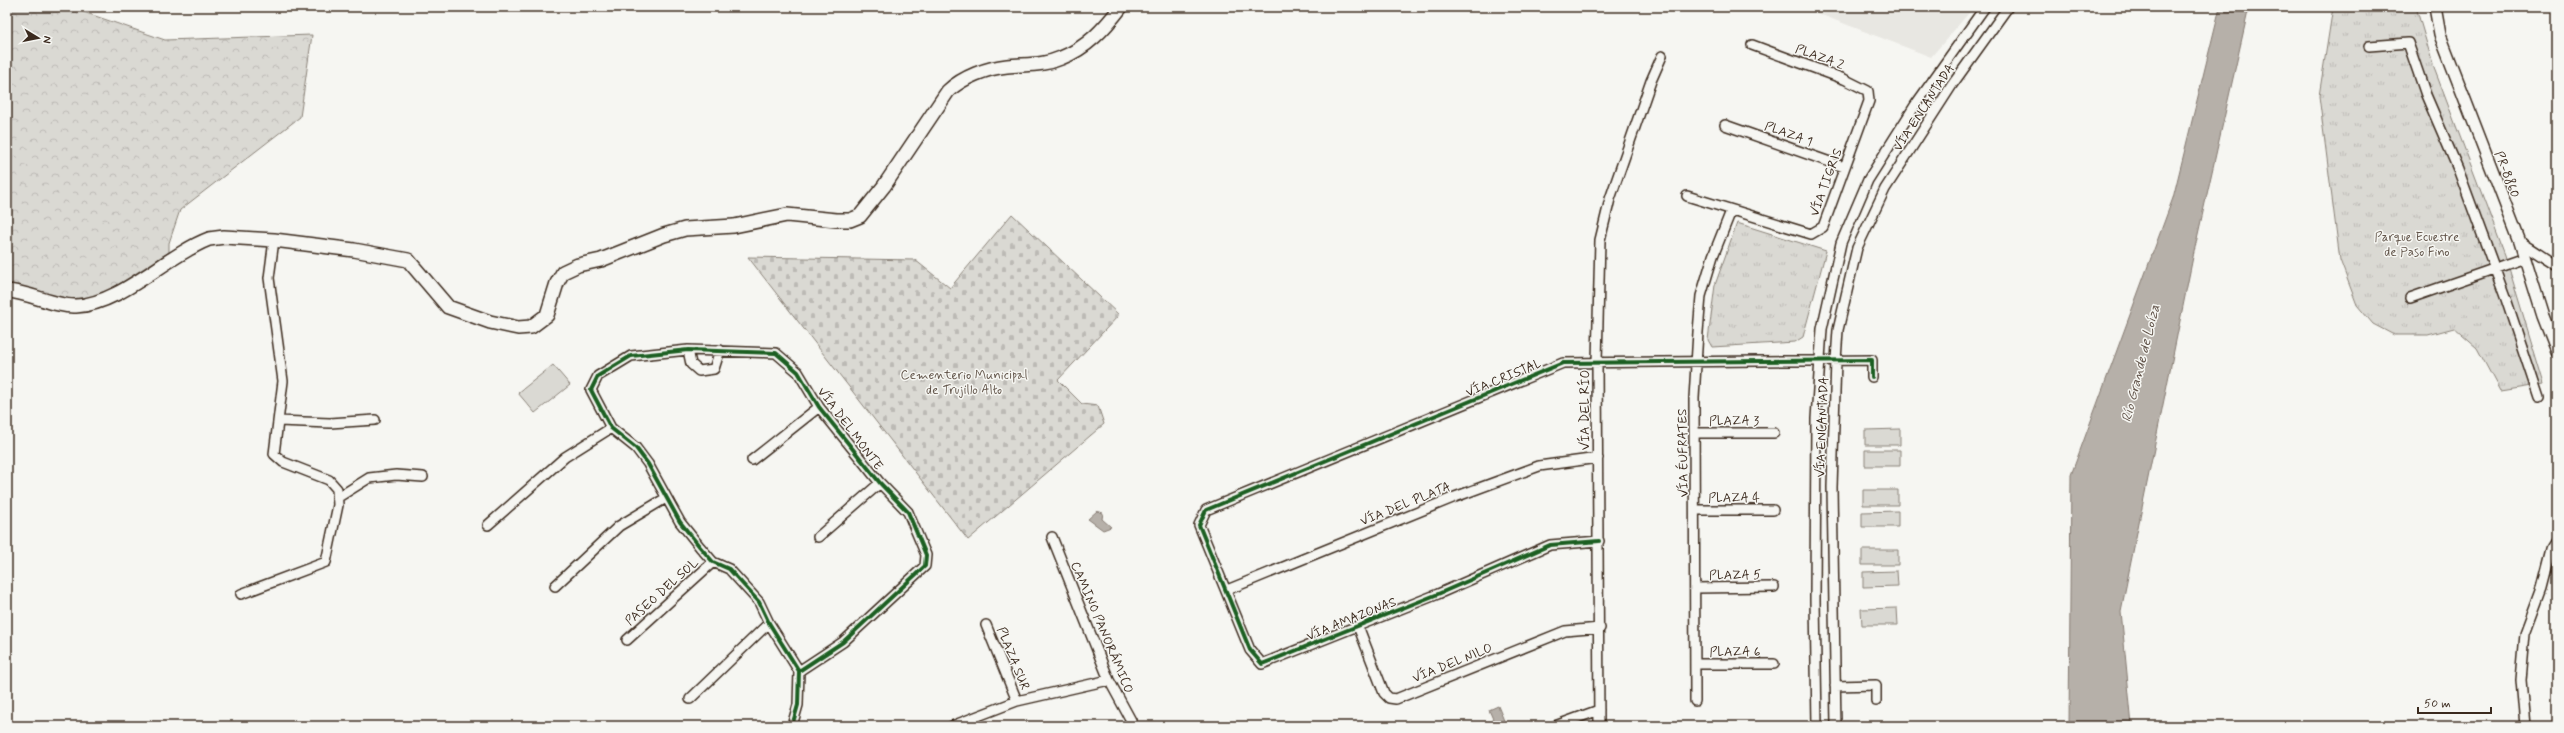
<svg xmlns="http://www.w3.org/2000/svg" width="2564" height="733" viewBox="0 0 2564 733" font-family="Mynerve,sans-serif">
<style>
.built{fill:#e8e7e2}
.grass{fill:#dad9d3;stroke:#8a8278}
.forest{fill:url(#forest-crowns);stroke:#8a8278}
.cemetery{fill:url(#cemetery-stones);stroke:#8a8278}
.park{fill:url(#park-tufts);stroke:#8a8278}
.water{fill:#b6b0a9;stroke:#857a71}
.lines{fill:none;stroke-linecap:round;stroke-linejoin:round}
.minor-casing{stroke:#3b2a1e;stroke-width:12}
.tertiary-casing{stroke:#3b2a1e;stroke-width:14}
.secondary-casing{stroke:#3b2a1e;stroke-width:16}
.minor{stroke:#f6f6f2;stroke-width:9}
.tertiary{stroke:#f6f6f2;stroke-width:11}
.secondary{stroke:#f6f6f2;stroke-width:13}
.cycleway-casing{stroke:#f6f6f2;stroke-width:6}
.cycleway{stroke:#1b5e20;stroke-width:4}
.labels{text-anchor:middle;stroke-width:3;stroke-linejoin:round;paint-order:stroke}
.street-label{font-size:13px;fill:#3b2a1e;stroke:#f6f6f2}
.park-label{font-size:13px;fill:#63564b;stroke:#f6f6f2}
.water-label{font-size:14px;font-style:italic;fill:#605248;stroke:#f6f6f2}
</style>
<defs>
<pattern id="forest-crowns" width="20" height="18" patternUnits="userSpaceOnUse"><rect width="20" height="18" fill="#dad9d3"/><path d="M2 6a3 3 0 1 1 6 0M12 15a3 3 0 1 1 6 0" fill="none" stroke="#bcbab5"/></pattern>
<pattern id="cemetery-stones" width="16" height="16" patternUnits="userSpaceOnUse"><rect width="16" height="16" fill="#dad9d3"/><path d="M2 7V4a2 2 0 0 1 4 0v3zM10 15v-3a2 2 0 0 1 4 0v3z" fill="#bcbab5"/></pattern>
<pattern id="park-tufts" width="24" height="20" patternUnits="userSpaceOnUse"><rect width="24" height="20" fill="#dad9d3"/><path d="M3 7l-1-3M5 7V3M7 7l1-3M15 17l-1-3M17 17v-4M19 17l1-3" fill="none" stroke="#bcbab5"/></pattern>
</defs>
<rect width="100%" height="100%" fill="#f6f6f2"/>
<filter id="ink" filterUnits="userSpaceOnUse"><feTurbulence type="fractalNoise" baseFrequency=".025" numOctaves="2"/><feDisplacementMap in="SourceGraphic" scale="8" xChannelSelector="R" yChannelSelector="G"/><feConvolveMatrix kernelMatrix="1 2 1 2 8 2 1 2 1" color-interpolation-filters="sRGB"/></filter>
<g filter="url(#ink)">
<!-- built -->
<path class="built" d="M1801,7H1974L1931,57Z"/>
<!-- grass -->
<path class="grass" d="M553,365L570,385L535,413L518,393Z
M1900,429V445H1865V430Z
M1865,450H1900V466H1865Z
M1863,490H1898V505H1863Z
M1898,511V527H1862V512Z
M1862,550H1898V565H1862Z
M1897,571L1898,586L1863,587V572Z
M1897,608L1898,625H1862L1861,609Z"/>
<!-- forest -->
<path class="forest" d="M7,7H69L165,40L312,35L300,117L180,210L169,243V252L102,295L73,301L7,285Z"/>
<!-- cemetery -->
<path class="cemetery" d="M1012,214L1119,315L1058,380L1082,404L1098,406L1104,424L968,540L748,257L915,260L950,288Z"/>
<!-- park -->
<path class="park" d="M2333,7H2416L2434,68L2505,255L2544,384L2500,391L2477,348L2454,328L2428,335H2394L2373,324L2357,305L2340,260L2319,96Z
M1737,223L1826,251L1803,337L1795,342L1712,347L1708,340L1715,285Z"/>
<!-- water -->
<path class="water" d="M2220,7H2249L2194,252L2121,611L2132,726H2069L2071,475L2173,198Z
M1097,511L1103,513L1102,519L1111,527L1103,530L1088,519Z
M1498,706L1505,723L1496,726L1489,710Z"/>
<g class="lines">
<!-- minor casing -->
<g class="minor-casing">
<path id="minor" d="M2369,46L2408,43L2426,95L2458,169L2507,302L2539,398
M1725,125L1844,167
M1687,196L1811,234L1823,227L1869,101L1868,91L1844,79L1752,45
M2520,242L2557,266
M2410,298L2525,258
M688,350L691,364L699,371L714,369L720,350
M278,421L330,423L375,420
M1694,433H1774
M752,460L819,407
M337,498L369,478L396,475L423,477
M1695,510H1773
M488,525L565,457L611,428
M818,537L880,483
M1052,537L1109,680L1134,726
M1599,541L1550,545L1438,594L1262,664L1250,650L1199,525L1206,510L1563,363L1872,360V377
M555,586L619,526L666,498
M1696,588L1774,587
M1227,590L1455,497L1539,466L1598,458
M241,594L326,562L338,505L337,489L329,480L283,462L274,454L283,381L269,278L274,240
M986,625L1017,701
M1358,626L1384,693L1389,698L1396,699L1565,631L1600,628
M627,640L713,562
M1695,664H1774
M1835,686L1876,685V701
M690,699L769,623
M1695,701L1694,398L1698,332L1701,296L1713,256L1731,211
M792,726L798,705L799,671L769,623L759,602L729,569L713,562L700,547L680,522L648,464L636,448L611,428L591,390L598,376L631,356L688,350L776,353L798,372L819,407L880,483L908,512L926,555L925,566L843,642L799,671
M952,726L1017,701L1109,680
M1555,726L1599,710
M1599,726L1597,362L1600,240L1610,199L1651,81L1662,56
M1817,726L1815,600L1816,419L1822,329L1841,243L1868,180L1916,104L1985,7
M1836,726L1832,487L1836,360L1838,330L1857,248L1885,189L1952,85L2008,7
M2525,726L2521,680L2525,634L2542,588L2552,549L2557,541"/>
</g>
<!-- tertiary casing -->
<g class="tertiary-casing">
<path id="tertiary" d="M2435,7L2440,35L2520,242L2543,316L2557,352"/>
</g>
<!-- secondary casing -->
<g class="secondary-casing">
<path id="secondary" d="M7,291C29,292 55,307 76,306C121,304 167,255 209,239L224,237L274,240L354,250L408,260L448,307L490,322L518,328L531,327L547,315L557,283L563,272L578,265L601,260L664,235L685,229L734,226L787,215L836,220H850L860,216L884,186L948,91C963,77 987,68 1007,66C1025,64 1043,66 1061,58C1087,48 1104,29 1121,7"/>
</g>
<!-- minor -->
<use href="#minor" class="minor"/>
<!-- tertiary -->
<use href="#tertiary" class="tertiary"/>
<!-- secondary -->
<use href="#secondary" class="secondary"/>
<!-- cycleway casing -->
<g class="cycleway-casing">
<path id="cycleway" d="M1599,541L1550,545L1438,594L1262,664L1250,650L1199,525L1206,510L1563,363L1872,360V377
M792,726L798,705L799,671L769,623L759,602L729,569L713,562L700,547L680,522L648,464L636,448L611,428L591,390L598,376L631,356L688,350L776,353L798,372L819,407L880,483L908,512L926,555L925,566L843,642L799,671"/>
</g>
<!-- cycleway -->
<use href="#cycleway" class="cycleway"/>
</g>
</g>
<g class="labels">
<!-- street labels -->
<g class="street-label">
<text transform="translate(1820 56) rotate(20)" y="5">PLAZA 2</text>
<text transform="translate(1923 107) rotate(-57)" y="5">VÍA ENCANTADA</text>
<text transform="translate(1789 133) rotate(20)" y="5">PLAZA 1</text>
<text transform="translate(2508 174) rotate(69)" y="5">PR-8860</text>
<text transform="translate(1825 182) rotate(-70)" y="5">VÍA TIGRIS</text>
<text transform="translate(1503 377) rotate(-22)" y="5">VÍA CRISTAL</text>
<text transform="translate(1584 410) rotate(-90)" y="5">VÍA DEL RÍO</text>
<text x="1734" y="425">PLAZA 3</text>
<text transform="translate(1821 427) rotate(-88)" y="5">VÍA ENCANTADA</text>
<text transform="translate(851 428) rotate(53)" y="5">VÍA DEL MONTE</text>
<text transform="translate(1682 453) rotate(-91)" y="5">VÍA ÉUFRATES</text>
<text x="1734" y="502">PLAZA 4</text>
<text transform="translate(1405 503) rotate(-22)" y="5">VÍA DEL PLATA</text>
<text transform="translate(1735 574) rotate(-1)" y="5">PLAZA 5</text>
<text transform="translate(661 591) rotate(-42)" y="5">PASEO DEL SOL</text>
<text transform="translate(1351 618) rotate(-22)" y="5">VÍA AMAZONAS</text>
<text transform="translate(1103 627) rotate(67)" y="5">CAMINO PANORÁMICO</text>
<text x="1735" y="656">PLAZA 6</text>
<text transform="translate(1014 658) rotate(68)" y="5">PLAZA SUR</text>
<text transform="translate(1452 662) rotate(-22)" y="5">VÍA DEL NILO</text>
</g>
<!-- park labels -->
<g class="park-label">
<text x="2417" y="241">Parque Ecuestre<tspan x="2417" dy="15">de Paso Fino</tspan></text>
<text x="964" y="379">Cementerio Municipal<tspan x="964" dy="15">de Trujillo Alto</tspan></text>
</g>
<!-- water labels -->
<g class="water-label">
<text transform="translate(2140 363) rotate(-76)" y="5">Río Grande de Loíza</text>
</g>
</g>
<!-- margin -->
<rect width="2564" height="733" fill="none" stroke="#f6f6f2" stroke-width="24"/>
<rect x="12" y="12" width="2540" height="709" fill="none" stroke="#3b2a1e" stroke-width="1.5" filter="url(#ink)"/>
<!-- north arrow -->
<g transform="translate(38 38) rotate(100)" stroke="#f6f6f2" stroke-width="3" paint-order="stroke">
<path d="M0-3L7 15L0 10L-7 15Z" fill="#3b2a1e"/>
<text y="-6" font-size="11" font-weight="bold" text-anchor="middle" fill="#3b2a1e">N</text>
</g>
<!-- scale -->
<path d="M2418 707v6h73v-6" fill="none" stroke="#3b2a1e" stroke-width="2"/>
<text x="2424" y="707" font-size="12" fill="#3b2a1e" stroke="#f6f6f2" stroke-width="3" paint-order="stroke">50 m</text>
</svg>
